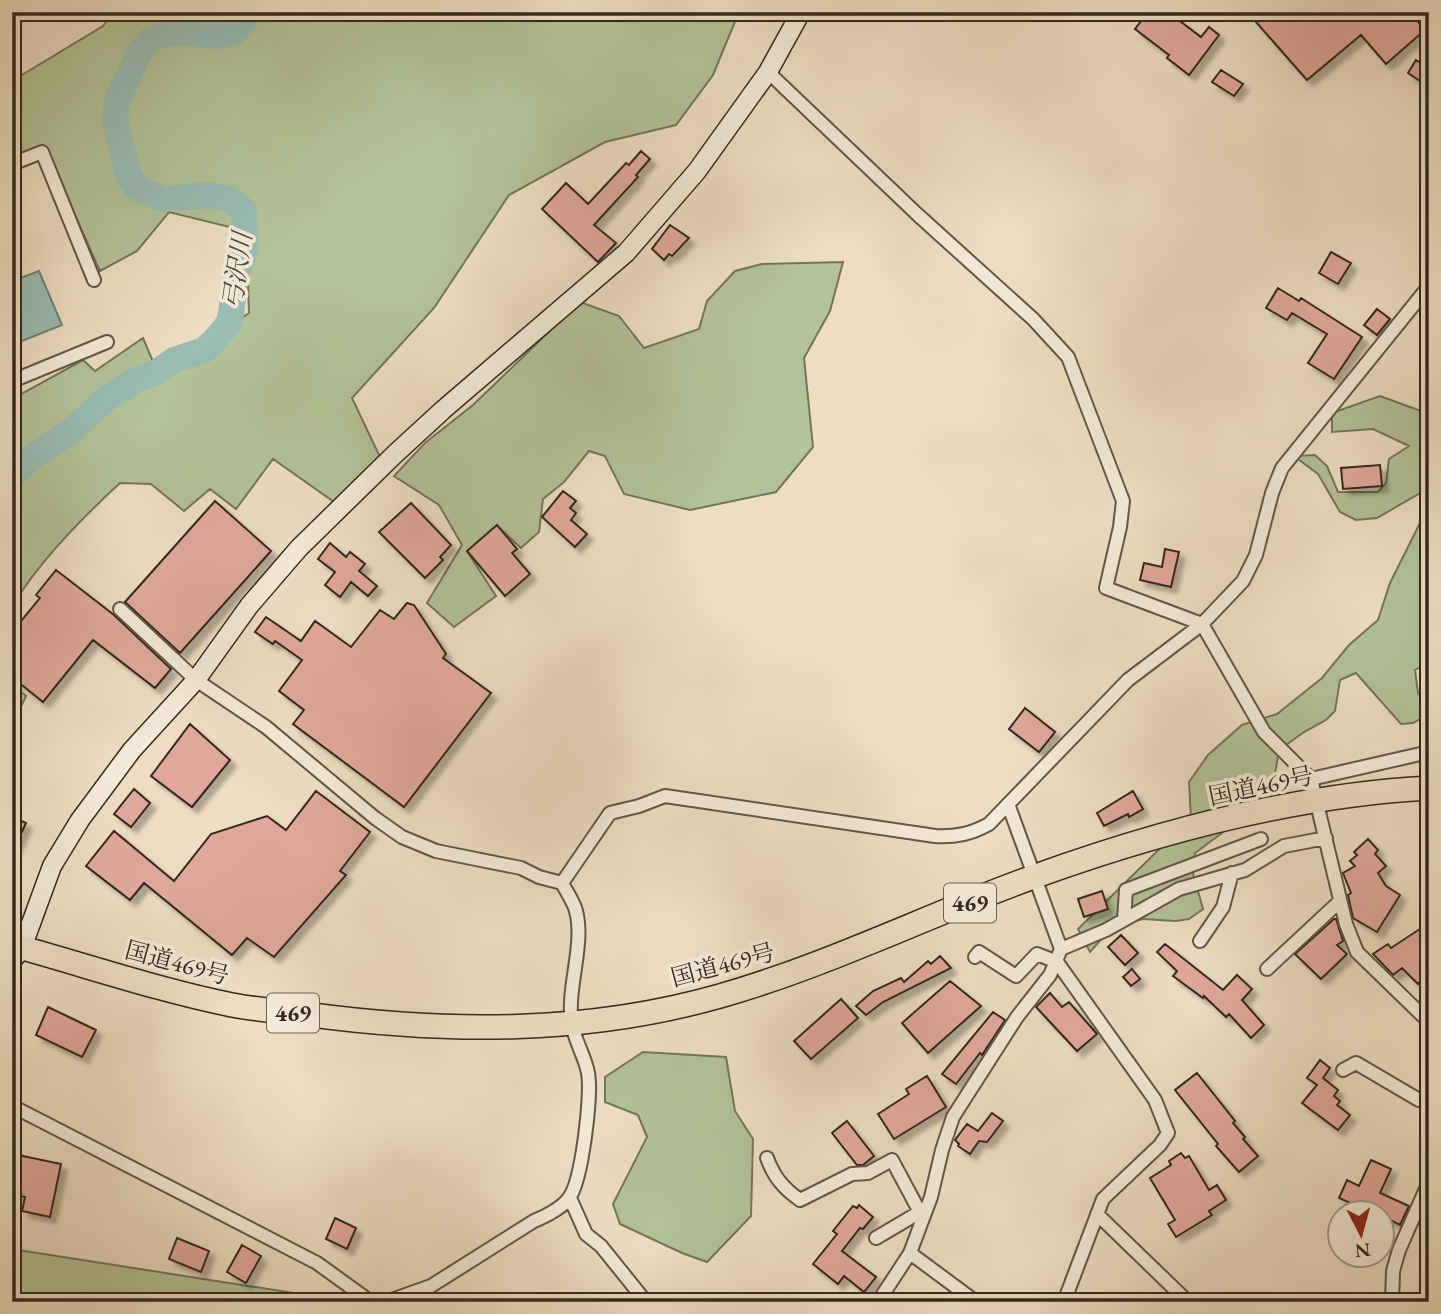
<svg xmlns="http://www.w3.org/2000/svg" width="1441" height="1314" viewBox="0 0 1441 1314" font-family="'EB Garamond','Noto Serif JP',serif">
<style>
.green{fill:#b3c298;stroke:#74755b;stroke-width:2}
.water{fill:#99bcb3;stroke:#718177;stroke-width:2}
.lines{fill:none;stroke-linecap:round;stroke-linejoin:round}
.river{stroke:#99bcb3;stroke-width:26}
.building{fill:#dfa89a;stroke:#34281e;stroke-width:2;filter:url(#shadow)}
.street-casing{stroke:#625647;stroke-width:16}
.secondary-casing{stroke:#34281e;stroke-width:21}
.highway-casing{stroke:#34281e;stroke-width:26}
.street{stroke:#f3ead7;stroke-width:12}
.secondary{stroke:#f3ead7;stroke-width:18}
.highway{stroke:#eddec2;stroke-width:23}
.labels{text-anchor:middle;stroke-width:7;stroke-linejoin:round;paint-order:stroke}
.shield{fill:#f3ead7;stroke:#6d6256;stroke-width:2}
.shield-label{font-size:23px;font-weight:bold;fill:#34281e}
.street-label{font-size:24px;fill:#34281e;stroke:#f3ead7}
.water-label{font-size:26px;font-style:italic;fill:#4d4d43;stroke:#f3ead7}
</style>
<defs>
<filter id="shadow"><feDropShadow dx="6" dy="6" stdDeviation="2" flood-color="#0004"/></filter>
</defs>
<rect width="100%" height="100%" fill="#eddec2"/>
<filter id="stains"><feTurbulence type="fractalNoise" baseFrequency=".00286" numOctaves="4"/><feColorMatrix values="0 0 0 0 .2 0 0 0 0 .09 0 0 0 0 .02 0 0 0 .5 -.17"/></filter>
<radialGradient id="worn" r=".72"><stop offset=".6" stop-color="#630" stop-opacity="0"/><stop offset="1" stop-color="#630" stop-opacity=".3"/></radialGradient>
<!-- green -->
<path class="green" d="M113,12H739L713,75L676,125L605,142L509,195L434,308L352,398L380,457L334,502L273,459L236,509L210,489L184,511L151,484L120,483C82,518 38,562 12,607V399L83,360L95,371L143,338L157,371L249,313L246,231L169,212L137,251L100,271L46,151L12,164V81L103,26Z
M843,262L830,311L804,358L813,447L776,492L690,510L624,494L605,456L589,451L564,482L543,499L539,532L521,548L497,526L467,551L496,596L454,627L427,603L462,545L439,505L394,476L425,443L473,405L580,302L619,316L644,348L699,329L707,301L735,271L762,264Z
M1380,396L1429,414V488L1377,518L1356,520L1340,512L1318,474L1294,456L1315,455L1327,466L1338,492H1378L1386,483L1389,459L1409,446L1373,429L1332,432V413Z
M1429,516L1427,597L1429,662L1415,670L1418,693L1429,708V714L1413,723L1401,724L1356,673L1340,680L1335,711L1326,720L1304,732L1279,750L1275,774L1266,791L1222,833L1195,853L1192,870L1203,909L1189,919L1176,921L1143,919L1113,926L1090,952L1078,929L1191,818L1189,782L1208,755L1242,725L1277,714L1322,678L1349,645L1378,620L1390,583L1420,523Z
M12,684L26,696L12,726Z
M643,1052L726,1057L735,1111L753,1139L751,1216L707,1262L682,1253L620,1224L613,1204L647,1137L638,1115L605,1102V1077Z
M12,1249L351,1302H12Z"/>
<!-- water -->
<path class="water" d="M39,271L62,325L12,345V281Z"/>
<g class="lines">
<!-- river -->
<path class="river" d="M12,476L33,456L71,431L107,398L134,381L157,372L174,360L204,350L214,341L229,323L231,314L236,274L246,248L244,210L230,200L210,195L163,199L137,188L129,177L115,121L117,101L139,53L151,39L170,32L220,36L235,32L249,12"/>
</g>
<!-- building -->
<path class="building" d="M1148,12H1168L1201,37L1209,27L1219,35L1189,75L1167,58L1169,55L1135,29Z
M1267,12H1410L1425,30L1386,64L1361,35L1307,80L1256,22Z
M1416,60L1429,69V87L1408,73Z
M1221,70L1243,84L1234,96L1212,82Z
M641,151L650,159L636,175L638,177L594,225L616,243L598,262L542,209L566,183L588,204L626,163L629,165Z
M670,225L689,238L672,256L669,254L664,260L652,249Z
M1331,252L1351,263L1338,284L1319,273Z
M1278,288L1299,301L1301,298L1362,337L1334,379L1308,363L1327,334L1292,313L1287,320L1266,308Z
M1377,309L1390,319L1377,335L1364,325Z
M1380,465L1382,486L1343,489L1341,468Z
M563,491L576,501L570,508L576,513L571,520L587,534L575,547L542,517Z
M215,501L271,551L180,653L125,602Z
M411,503L451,545L440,557L443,560L425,578L379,532Z
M497,525L517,549L512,553L530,574L505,596L467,551Z
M330,543L346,557L350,552L365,564L359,571L377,586L368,596L351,582L340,597L325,585L335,572L318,559Z
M1165,549L1179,552L1171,587L1140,580L1144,563L1162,567Z
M56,570L114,615L171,669L155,688L93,640L43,702L12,677V632L40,598L36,595Z
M407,603L414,605L446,654L443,658L491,693L404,807L293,724L304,710L279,691L302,660L275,641L273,644L255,632L266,617L301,641L315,621L351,647L380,610L394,619Z
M1025,708L1055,732L1039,752L1009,729Z
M190,724L230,760L192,807L151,776Z
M134,789L150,803L131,827L114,814Z
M316,791L370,832L340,871L346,875L274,957L247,938L232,955L144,883L130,900L86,866L114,831L174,881L211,834L267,816L286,830Z
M1133,791L1143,809L1129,817L1128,814L1104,826L1097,813Z
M12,817L26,823L12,853Z
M1368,839L1378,850L1375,854L1386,866L1378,873L1386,886L1400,895L1377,932L1353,918L1348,895L1351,893L1343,873L1355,866L1350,861L1357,855L1354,852Z
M1102,891L1108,909L1084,917L1078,899Z
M1334,919H1336L1343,941L1337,945L1347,954L1321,979L1295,954Z
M1429,923V972L1418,984L1402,968L1393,975L1373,954L1388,944L1391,948Z
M1121,935L1138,953L1125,965L1108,947Z
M1165,944L1223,990L1237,975L1252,989L1242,1000L1264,1025L1251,1038L1229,1014L1226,1017L1204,996L1203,998L1173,976L1177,971L1157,952Z
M940,956L951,968L883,1002L866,1015L856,1006L873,991L901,978L904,982L928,961L931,964Z
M1132,969L1140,979L1131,986L1123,977Z
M950,981L981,1006L928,1053L902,1023Z
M1050,993L1062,1007L1069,1002L1097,1034L1077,1051L1036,1007Z
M841,999L858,1018L811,1059L794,1041Z
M48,1007L96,1030L82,1057L36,1035Z
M993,1012L1005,1020L982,1055L980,1053L956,1084L942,1074Z
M1320,1060L1330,1068L1323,1078L1338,1090L1334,1096L1340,1101L1337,1105L1350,1115L1338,1130L1302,1103L1317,1085L1307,1078Z
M1197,1073L1235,1121L1233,1123L1245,1137L1243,1139L1258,1156L1239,1172L1216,1146L1218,1144L1175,1090Z
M927,1076L946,1107L894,1139L878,1114L909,1094L906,1089Z
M992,1113L1003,1121L987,1142L979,1141L970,1154L958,1146L959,1144L955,1140L967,1124L978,1131Z
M847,1121L874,1156L863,1165H857L832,1133Z
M1181,1153L1185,1158L1189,1156L1209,1190L1217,1185L1226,1200L1209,1211L1212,1215L1176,1237L1168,1224L1175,1220L1150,1178L1171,1165L1169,1161Z
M18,1155L61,1164L50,1217L22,1211L25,1197L12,1194Z
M1371,1160L1391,1169L1380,1193L1409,1206L1400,1225L1382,1216V1213H1373L1339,1198L1347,1180L1359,1186Z
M859,1205L873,1217L863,1229L860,1228L842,1251L876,1277L864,1292L844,1276L838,1284L813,1264L837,1234L833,1231L853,1206L857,1208Z
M335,1218L356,1228L347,1249L326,1239Z
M177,1238L209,1251L201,1272L169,1259Z
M242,1245L261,1256L246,1283L227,1272Z"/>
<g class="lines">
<!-- street casing -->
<g class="street-casing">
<path id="street" d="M768,72L918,215L1033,319L1068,357L1123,501L1120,527L1106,588L1202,624L1264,732L1311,779L1346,924L1357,952L1429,1022
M12,164L42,152L94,280
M12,381L107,342
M120,609L196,680L266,727L375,818L402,837L436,851L521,868L539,877L562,883C566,891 574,902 576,911C585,945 566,990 572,1023C574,1040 585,1056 588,1073C592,1095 582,1181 569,1198C561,1209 546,1216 534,1221L431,1286L386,1302
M1311,779L1429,752
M1008,804L1061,949
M562,883L610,813L639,806L665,796L935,836C956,837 971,834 989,824L1128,680L1202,624L1243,581L1256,555L1272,493L1282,468L1429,286
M1124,920L1126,890L1261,839
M1200,941L1223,907L1232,873
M975,957L979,952L1016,976L1037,954L1057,962L1155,1100L1168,1133L1160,1145L1103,1199L1064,1302
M1267,969L1340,901
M1343,1070L1356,1063L1419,1100L1429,1097
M12,1106L317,1263L371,1302
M767,1158C774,1177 783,1188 800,1200L852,1174L868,1173L892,1160L923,1218
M570,1198L586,1234L601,1246L646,1302
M1097,1214L1188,1302
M876,1238L920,1212
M910,1253L976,1302
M878,1302L910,1253L931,1197L942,1150L953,1117L1017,1017L1050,975L1061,949L1106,930L1179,889L1245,870L1284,846L1326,838
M1392,1302L1393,1271L1399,1250L1429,1182"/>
</g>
<!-- secondary casing -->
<g class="secondary-casing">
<path id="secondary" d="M12,961L22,948L52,866L80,820L132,750L196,680L249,606L299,548L395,454L444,409L626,253L697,171L768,72L801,12"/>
</g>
<!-- highway casing -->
<g class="highway-casing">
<path id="highway" d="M12,945C85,965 158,990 232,1005C258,1010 286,1012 312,1015C449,1033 586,1034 720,996C829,965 930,914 1036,876C1161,831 1296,795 1429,788"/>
</g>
<!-- street -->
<use href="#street" class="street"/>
<!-- secondary -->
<use href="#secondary" class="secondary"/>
<!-- highway -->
<use href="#highway" class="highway"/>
</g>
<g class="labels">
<!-- shield labels -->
<g class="shield">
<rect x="944" y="883.5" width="52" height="39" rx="5"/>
<rect x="267" y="993.5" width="52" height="39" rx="5"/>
</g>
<g class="shield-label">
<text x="970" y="911">469</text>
<text x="293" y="1021">469</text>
</g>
<!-- street labels -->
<g class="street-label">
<text transform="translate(1261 786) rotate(-12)" y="8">国道469号</text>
<text transform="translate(177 963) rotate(15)" y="8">国道469号</text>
<text transform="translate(723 965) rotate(-15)" y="8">国道469号</text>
</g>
<!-- water labels -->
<g class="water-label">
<text transform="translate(237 271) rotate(-82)" y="9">弓沢川</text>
</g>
</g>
<!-- margin -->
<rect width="1441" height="1314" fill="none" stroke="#eddec2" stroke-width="42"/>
<rect x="14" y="14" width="1413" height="1286" fill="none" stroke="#34281e" stroke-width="3.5"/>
<rect x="21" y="21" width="1399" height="1272" fill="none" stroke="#34281e" stroke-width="2"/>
<!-- north arrow -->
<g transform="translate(1361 1234) rotate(174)"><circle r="33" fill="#f3ead7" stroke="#a79c8d" stroke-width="2"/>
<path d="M0-5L12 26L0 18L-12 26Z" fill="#8f2418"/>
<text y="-10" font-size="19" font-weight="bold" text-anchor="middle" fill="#34281e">N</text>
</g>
<rect width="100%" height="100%" filter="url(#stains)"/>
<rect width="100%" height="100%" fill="url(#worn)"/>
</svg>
